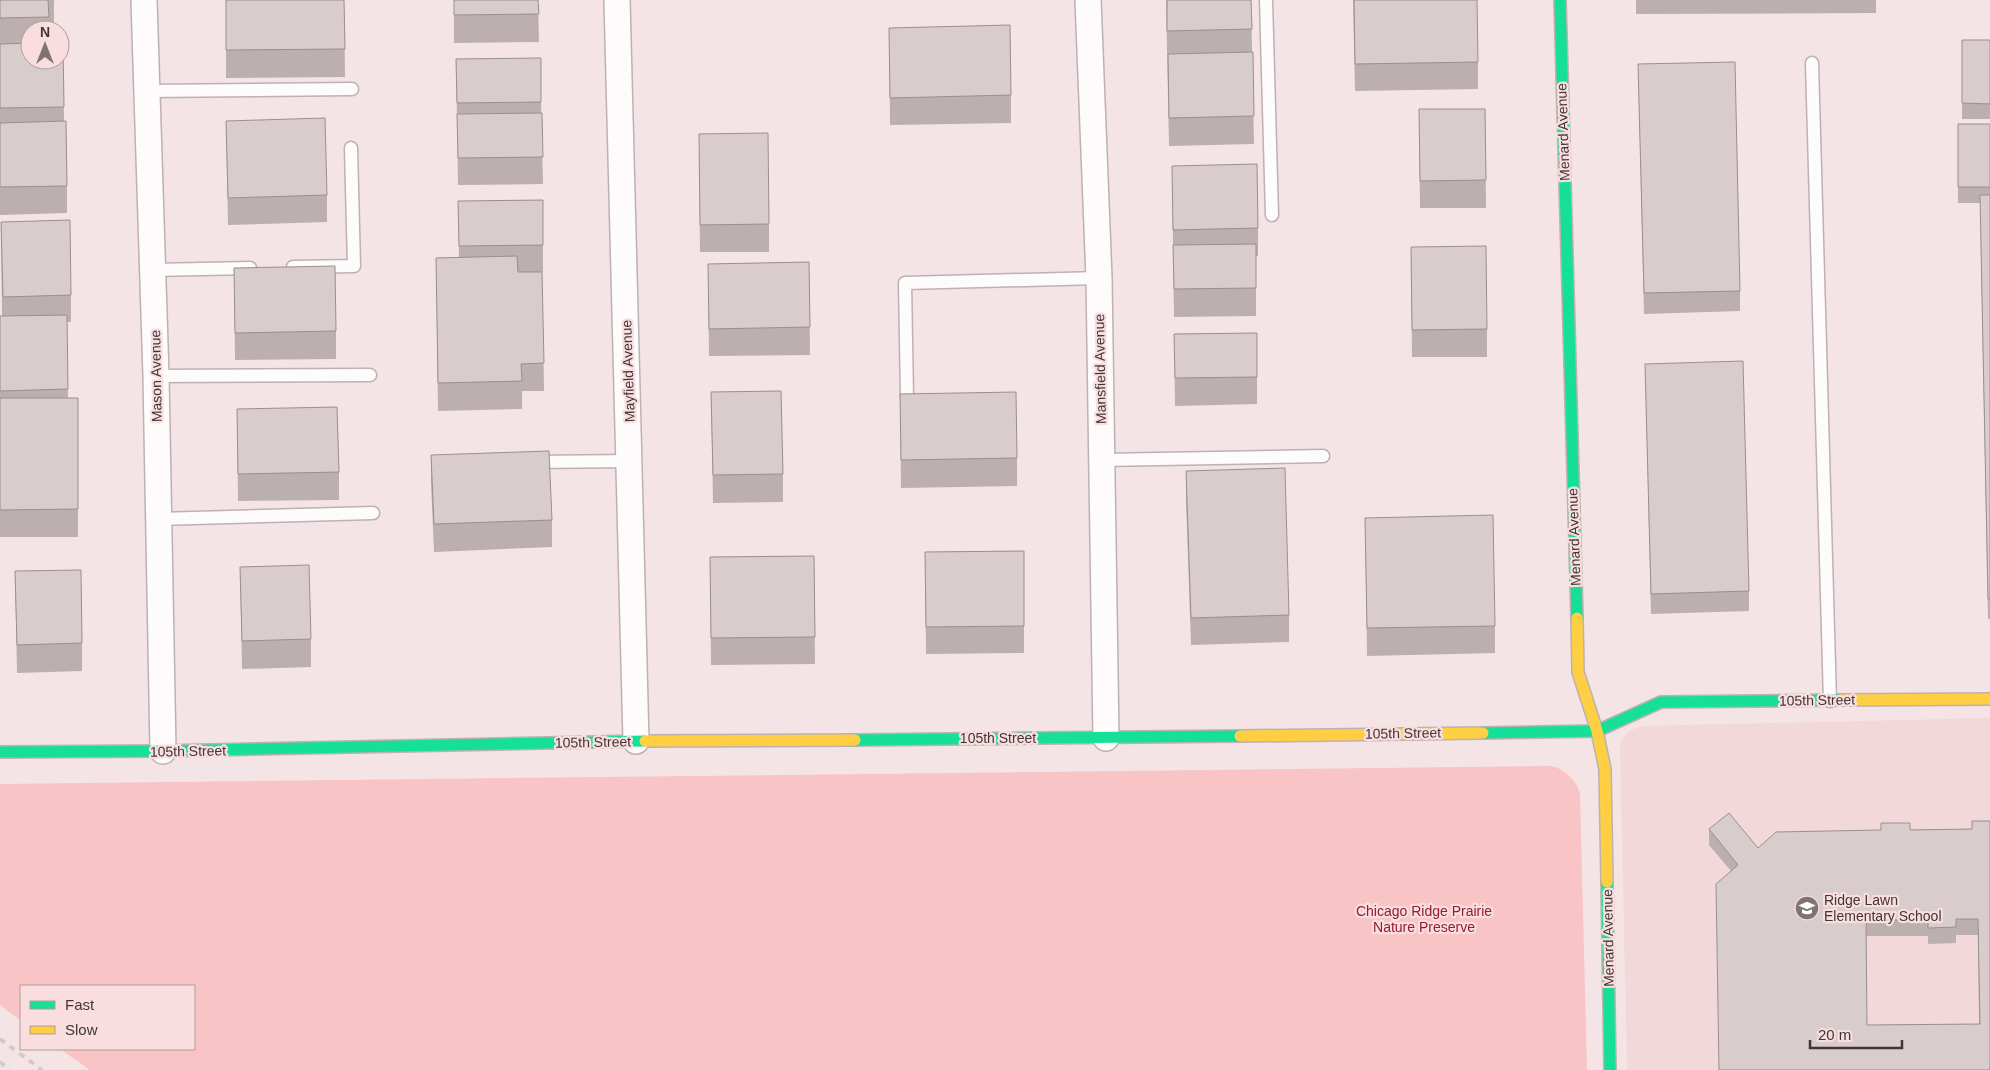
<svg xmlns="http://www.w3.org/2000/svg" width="1990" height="1070" viewBox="0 0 1990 1070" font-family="Arial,sans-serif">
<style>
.built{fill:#f3d8d9}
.green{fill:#f8c4c6}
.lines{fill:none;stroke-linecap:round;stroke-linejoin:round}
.lane-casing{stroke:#bdb1b1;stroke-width:15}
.street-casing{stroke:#bdb1b1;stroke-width:28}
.fast-casing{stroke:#bdb1b1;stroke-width:14}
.slow-casing{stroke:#bdb1b1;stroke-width:14}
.lane{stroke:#fdfbfb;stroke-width:12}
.street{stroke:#fdfbfb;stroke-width:25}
.fast{stroke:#16e098;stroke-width:11}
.slow{stroke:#ffcf43;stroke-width:11}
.rail{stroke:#cfcbcc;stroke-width:4;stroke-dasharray:6 6;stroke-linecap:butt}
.wall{fill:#bbafb0;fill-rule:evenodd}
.building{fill:#d9cccd;stroke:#988f90;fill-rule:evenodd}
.labels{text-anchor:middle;stroke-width:4.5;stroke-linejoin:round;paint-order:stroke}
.street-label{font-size:14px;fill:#403636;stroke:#fadedf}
.poi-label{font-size:14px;fill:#403636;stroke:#fadedf;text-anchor:start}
.park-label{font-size:14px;fill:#961b33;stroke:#fadedf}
</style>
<rect width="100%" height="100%" fill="#f4e4e5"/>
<!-- built -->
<path class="built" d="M1990,718V1070H1627L1620,746L1622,738L1631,730L1644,726Z"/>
<!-- green -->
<path class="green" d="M1551,766C1565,769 1577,781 1580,794L1587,1070H90L60,1049H194V986H21V1021L0,1005V784Z"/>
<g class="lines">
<!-- lane casing -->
<g class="lane-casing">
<path id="lane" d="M1266,0L1272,215
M1812,63L1830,701
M146,91L352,89
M293,267L354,266L351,148
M153,270L250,268
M156,376L370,375
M907,398L905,283L1099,278
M1102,460L1323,456
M533,462L630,461
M158,519L373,513"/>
</g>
<!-- street casing -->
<g class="street-casing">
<path id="street" d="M144,0L156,376L163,751
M617,0L636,741
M1088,0L1099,278L1106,738"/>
</g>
<!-- fast casing -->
<g class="fast-casing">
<path id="fast" d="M1560,0L1577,618
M1483,733L1597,731L1661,702L1840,700
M855,740L1240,736
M0,752L163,751L645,741
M1607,882L1610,1070"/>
</g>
<!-- slow casing -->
<g class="slow-casing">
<path id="slow" d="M1577,618L1578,672L1597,731L1605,769L1607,882
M1840,700L1990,699
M1240,736L1483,733
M645,741L855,740"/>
</g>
<!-- lane -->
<use href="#lane" class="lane"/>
<!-- street -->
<use href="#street" class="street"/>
<!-- fast -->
<use href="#fast" class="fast"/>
<!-- slow -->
<use href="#slow" class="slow"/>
<!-- rail -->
<path class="rail" d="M0,1039L42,1070
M0,1062L10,1070"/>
</g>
<!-- wall -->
<path class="wall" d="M0,0H54V23H49V30H30V60L63,42L64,121L67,186V213L0,215Z
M226,0H344L345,77L226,78Z
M454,0H538L539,42L454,43Z
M1166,0H1251L1254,144L1169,146Z
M1353,0L1478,62V89L1355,91Z
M1636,0H1876V13L1636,14Z
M889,28L1011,95V123L890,125Z
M1962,40H1990V119H1962Z
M456,59L541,102L543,184L458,185Z
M1638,64L1740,291V311L1644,314Z
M1419,109H1485L1486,208H1420Z
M226,121L327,195V222L228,225Z
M1958,124H1990V619H1988L1980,203H1958Z
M699,162L769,224V252H700Z
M1172,166L1258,228V256H1256V316L1174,317Z
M543,200V272H542L544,391H522V409L438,411L436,258L459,257L458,201Z
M1,222L71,295V322H67L68,398H78V537H0V316H2Z
M1411,247L1487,329V357H1412Z
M809,262L810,355L709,356L708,264Z
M234,268L336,331V359L235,360Z
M1257,333V404L1175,406L1174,334Z
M1645,364L1749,591V611L1651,614Z
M711,392L783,474V502L713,503Z
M900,394L1017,458V486L901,488Z
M237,409L339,472V500L238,501Z
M431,455L552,520V547L434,552L431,483Z
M1186,471L1289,615V642L1191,645L1186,498Z
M1365,518L1495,626V653L1367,656Z
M1024,551V653L926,654L925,552Z
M814,556L815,664L711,665L710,557Z
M240,567L311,639V667L242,669Z
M15,571L82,643V671L17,673Z
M1709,829L1758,848L1910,830L1972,829L1990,1070H1719L1731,871L1709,845ZM1956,935H1978L1979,1024L1867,1025L1866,936H1928V944L1956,943Z"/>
<!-- building -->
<path class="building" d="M0,0H48L49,17L0,18Z
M226,0H344L345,49L226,50Z
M454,0H538L539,14L454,15Z
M1167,0H1251L1252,29L1167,31Z
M1354,0H1477L1478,62L1355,64Z
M1010,25L1011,95L890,98L889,28Z
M1962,40H1990V104L1962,103Z
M60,42H63L64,107L0,108V44L30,43V60H60Z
M1253,52L1254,116L1169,118L1168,54Z
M541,58V102L457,103L456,59Z
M1735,62L1740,291L1644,293L1638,64Z
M1419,109H1485L1486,180L1420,181Z
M542,113L543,157L458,158L457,114Z
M325,118L327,195L228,198L226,121Z
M66,121L67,186L0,187V123Z
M1958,124H1990V187H1958Z
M768,133L769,224L700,225L699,134Z
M1257,164L1258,228L1173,230L1172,166Z
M1980,195H1990V599H1988Z
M543,200V245L459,246L458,201Z
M70,220L71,295L3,297L1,222Z
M1256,244V288L1174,289L1173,245Z
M1486,246L1487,329L1412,330L1411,247Z
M517,256L518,272H542L544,363L521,364L522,381L438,383L436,258Z
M809,262L810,327L709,329L708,264Z
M335,266L336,331L235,333L234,268Z
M67,315L68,389L0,391V316Z
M1257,333V377L1175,378L1174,334Z
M1743,361L1749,591L1651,594L1645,364Z
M781,391L783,474L713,475L711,392Z
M1016,392L1017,458L901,460L900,394Z
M0,398H78V509L0,510Z
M337,407L339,472L238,474L237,409Z
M549,451L552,520L434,524L431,455Z
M1285,468L1289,615L1191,618L1186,471Z
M1493,515L1495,626L1367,628L1365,518Z
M1024,551V626L926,627L925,552Z
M814,556L815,637L711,638L710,557Z
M309,565L311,639L242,641L240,567Z
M81,570L82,643L17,645L15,571Z
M1729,813L1758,848L1776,832L1881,830V823H1910V830L1972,829V821H1990V1070H1719L1716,884L1738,865L1709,829ZM1956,919H1978L1980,1024L1867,1025L1866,920H1928V928L1956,927Z"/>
<!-- icons -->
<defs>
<g id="school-disc" transform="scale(1.25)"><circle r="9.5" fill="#7f7373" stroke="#fadedf"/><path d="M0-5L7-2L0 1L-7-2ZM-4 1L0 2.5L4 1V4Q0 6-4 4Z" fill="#fff"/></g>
</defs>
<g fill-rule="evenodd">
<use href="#school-disc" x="1807" y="908"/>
</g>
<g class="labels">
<!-- street labels -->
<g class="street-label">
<text transform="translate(1563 132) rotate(-92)" y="5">Menard Avenue</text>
<text transform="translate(1100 369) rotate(-91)" y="5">Mansfield Avenue</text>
<text transform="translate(628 371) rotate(-92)" y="5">Mayfield Avenue</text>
<text transform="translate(156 376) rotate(-91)" y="5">Mason Avenue</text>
<text transform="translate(1574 537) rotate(-92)" y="5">Menard Avenue</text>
<text transform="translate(1817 700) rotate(-1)" y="5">105th Street</text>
<text transform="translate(1403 733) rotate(-1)" y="5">105th Street</text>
<text x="998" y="743">105th Street</text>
<text transform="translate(593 742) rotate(-1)" y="5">105th Street</text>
<text transform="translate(188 751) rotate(-1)" y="5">105th Street</text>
<text transform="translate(1608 938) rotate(-91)" y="5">Menard Avenue</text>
</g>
<!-- poi labels -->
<g class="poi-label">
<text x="1824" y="905">Ridge Lawn<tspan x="1824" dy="16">Elementary School</tspan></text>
</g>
<!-- park labels -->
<g class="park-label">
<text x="1424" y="916">Chicago Ridge Prairie<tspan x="1424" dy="16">Nature Preserve</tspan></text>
</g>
</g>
<!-- legend -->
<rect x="20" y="985" width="175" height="65" fill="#fadedf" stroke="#b09b9b"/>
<rect x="30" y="1001" width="25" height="8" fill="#16e098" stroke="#b09b9b"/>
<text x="65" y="1010" font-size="15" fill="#403636">Fast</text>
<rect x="30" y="1026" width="25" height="8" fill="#ffcf43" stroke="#b09b9b"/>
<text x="65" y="1035" font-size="15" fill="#403636">Slow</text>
<!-- north arrow -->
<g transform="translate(45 45)"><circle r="24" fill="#fadedf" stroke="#b09b9b"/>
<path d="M0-4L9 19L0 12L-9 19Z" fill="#7f7373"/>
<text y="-8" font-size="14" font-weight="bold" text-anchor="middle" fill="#403636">N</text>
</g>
<!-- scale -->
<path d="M1810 1040v8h92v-8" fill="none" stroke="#403636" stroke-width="2.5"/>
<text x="1818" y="1040" font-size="15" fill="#403636" stroke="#fadedf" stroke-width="4" paint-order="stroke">20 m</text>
</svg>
